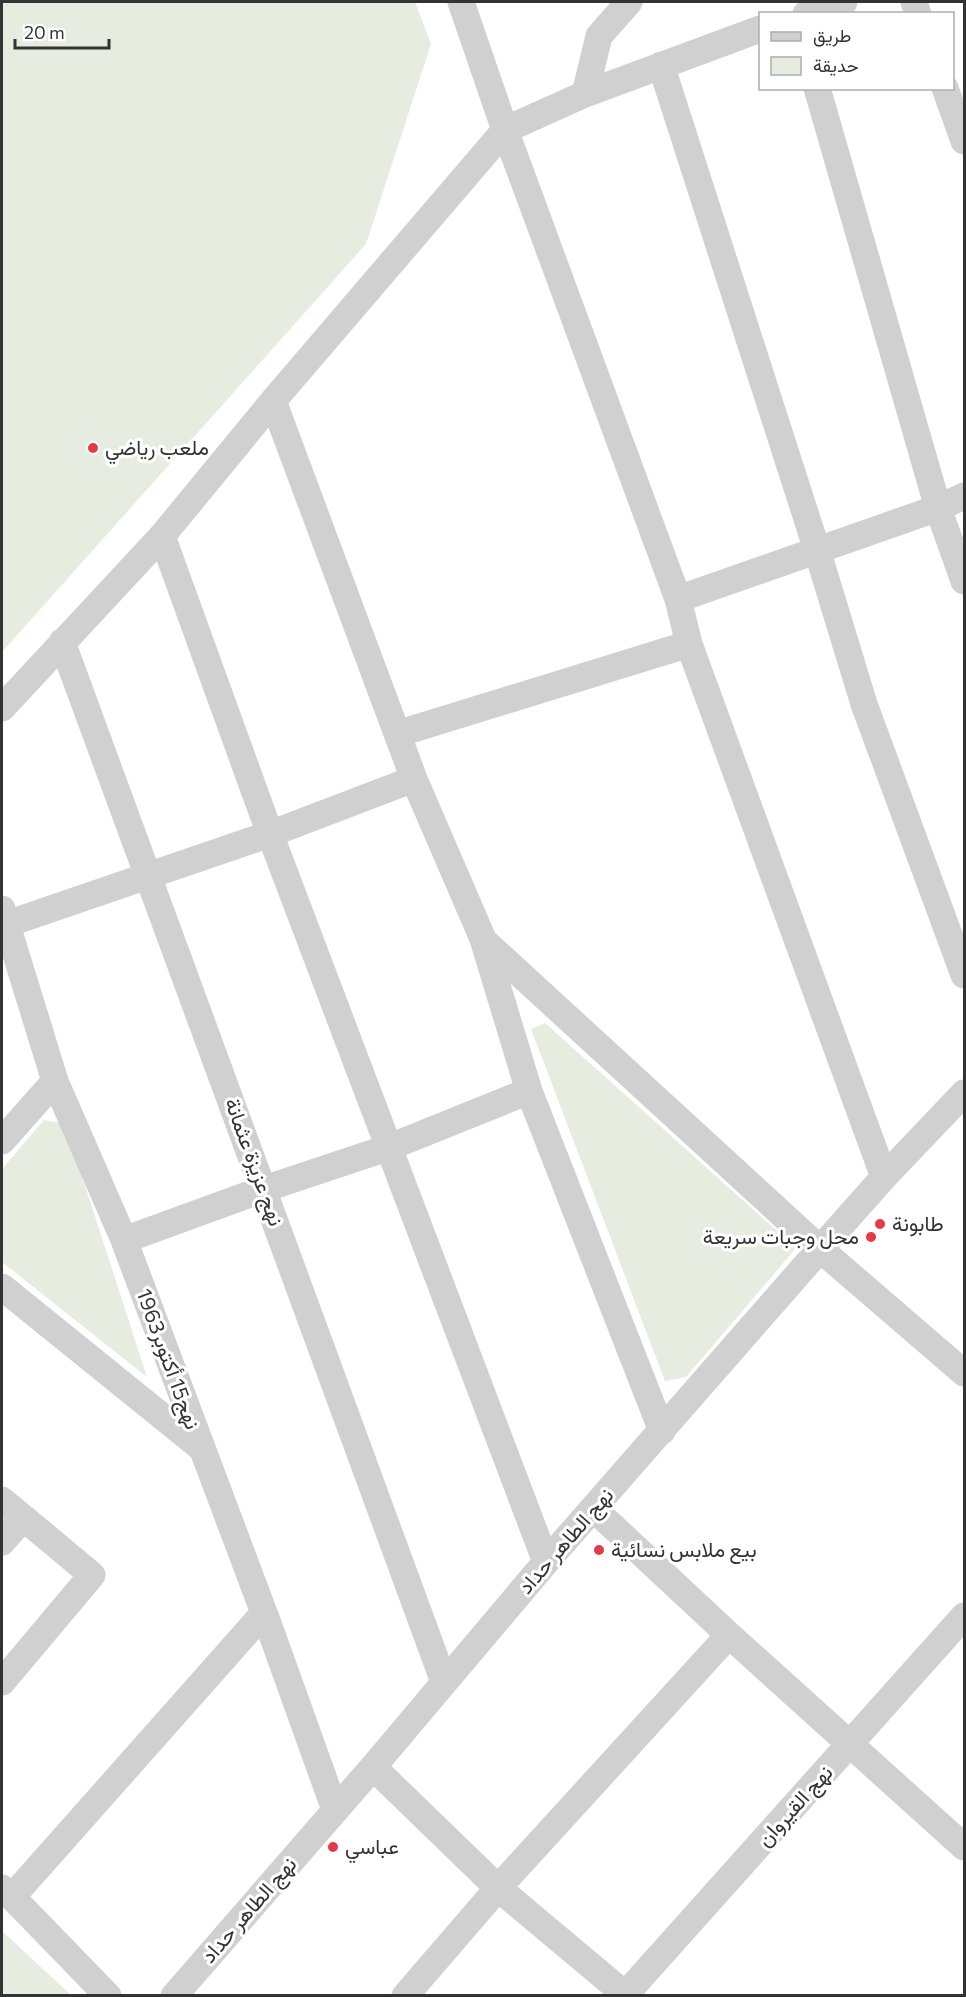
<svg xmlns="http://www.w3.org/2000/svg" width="966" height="1997" viewBox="0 0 966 1997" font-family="Commissioner,Vazirmatn,sans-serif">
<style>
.green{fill:#e6ecdf}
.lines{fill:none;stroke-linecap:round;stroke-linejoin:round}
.minor{stroke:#d0d0d0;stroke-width:27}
.poi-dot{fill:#e63946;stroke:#fff;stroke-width:2}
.labels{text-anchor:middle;stroke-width:6;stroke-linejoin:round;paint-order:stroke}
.poi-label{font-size:21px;fill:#333;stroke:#fff;text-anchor:start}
.street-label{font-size:21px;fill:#333;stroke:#fff}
</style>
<rect width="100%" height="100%" fill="#fff"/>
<!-- green -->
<path class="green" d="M2,2H415L431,44L366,244L2,652Z
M545,1023L796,1248L686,1377L665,1381L531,1029Z
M44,1120L65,1124L147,1377L2,1262V1169Z
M2,1931L71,1995H2Z"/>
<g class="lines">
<!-- minor -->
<path class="minor" d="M461,2L505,130L678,599L689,644L884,1177
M914,2L918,14
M806,14L844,2
M661,65L817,550L864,704L964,975
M817,88L938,508L964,581
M945,88L964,141
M585,94L599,36L629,2
M273,401L414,779L483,939L529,1091L662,1431
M162,536L270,834L546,1562
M678,599L938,508L964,496
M62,642L444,1682
M2,708L162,536L273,401L505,130L585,94L760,29
M397,734L689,644
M2,909L55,1081L124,1240L269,1626L335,1810
M7,924L270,834L414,779
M483,940L820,1249L964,1373
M2,1141L55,1081
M124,1240L264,1189L390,1147L529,1091
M2,1287L200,1447
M2,1500L92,1575L2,1682
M594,1509L729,1635L964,1847
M2,1542L23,1518
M373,1767L498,1888L627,1996
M2,1888L12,1897L108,1996
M12,1897L264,1613
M174,1996L373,1767L546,1562L820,1249L884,1177L964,1093
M405,1996L498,1888L729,1635
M624,1996L964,1616"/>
</g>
<!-- markers -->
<g class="poi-dot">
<circle cx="93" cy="448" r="6"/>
<circle cx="880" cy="1224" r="6"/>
<circle cx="871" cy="1237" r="6"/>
<circle cx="599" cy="1550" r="6"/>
<circle cx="333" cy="1847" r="6"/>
</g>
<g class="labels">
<!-- poi labels -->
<g class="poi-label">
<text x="105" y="455">ملعب رياضي</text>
<text x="892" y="1231">طابونة</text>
<text x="859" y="1244" text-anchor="end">محل وجبات سريعة</text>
<text x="611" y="1557">بيع ملابس نسائية</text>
<text x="345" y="1854">عباسي</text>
</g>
<!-- street labels -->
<g class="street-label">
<text transform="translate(254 1162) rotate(70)" y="7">نهج عزيزة عثمانة</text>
<text transform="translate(168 1359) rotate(70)" y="7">نهج15 أكتوبر1963</text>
<text transform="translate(566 1541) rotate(-49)" y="7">نهج الطاهر حداد</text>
<text transform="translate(795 1806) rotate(-48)" y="7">نهج القيروان</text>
<text transform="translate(249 1910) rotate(-49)" y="7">نهج الطاهر حداد</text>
</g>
</g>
<!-- border -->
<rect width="966" height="1997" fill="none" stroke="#333333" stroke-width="6"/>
<!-- legend -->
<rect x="759" y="12" width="195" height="78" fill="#ffffff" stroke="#adadad" stroke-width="1.5"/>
<rect x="771" y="32" width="30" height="9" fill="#d0d0d0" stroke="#adadad" stroke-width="1.5"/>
<text x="813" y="42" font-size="18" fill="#333333">طريق</text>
<rect x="771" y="57" width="30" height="18" fill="#e6ecdf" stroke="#adadad" stroke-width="1.5"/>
<text x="813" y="72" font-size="18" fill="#333333">حديقة</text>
<!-- scale -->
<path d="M15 39v9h94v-9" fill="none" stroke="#333333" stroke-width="3"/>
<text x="24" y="39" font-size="18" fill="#333333" stroke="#ffffff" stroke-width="4.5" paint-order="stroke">20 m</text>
</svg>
